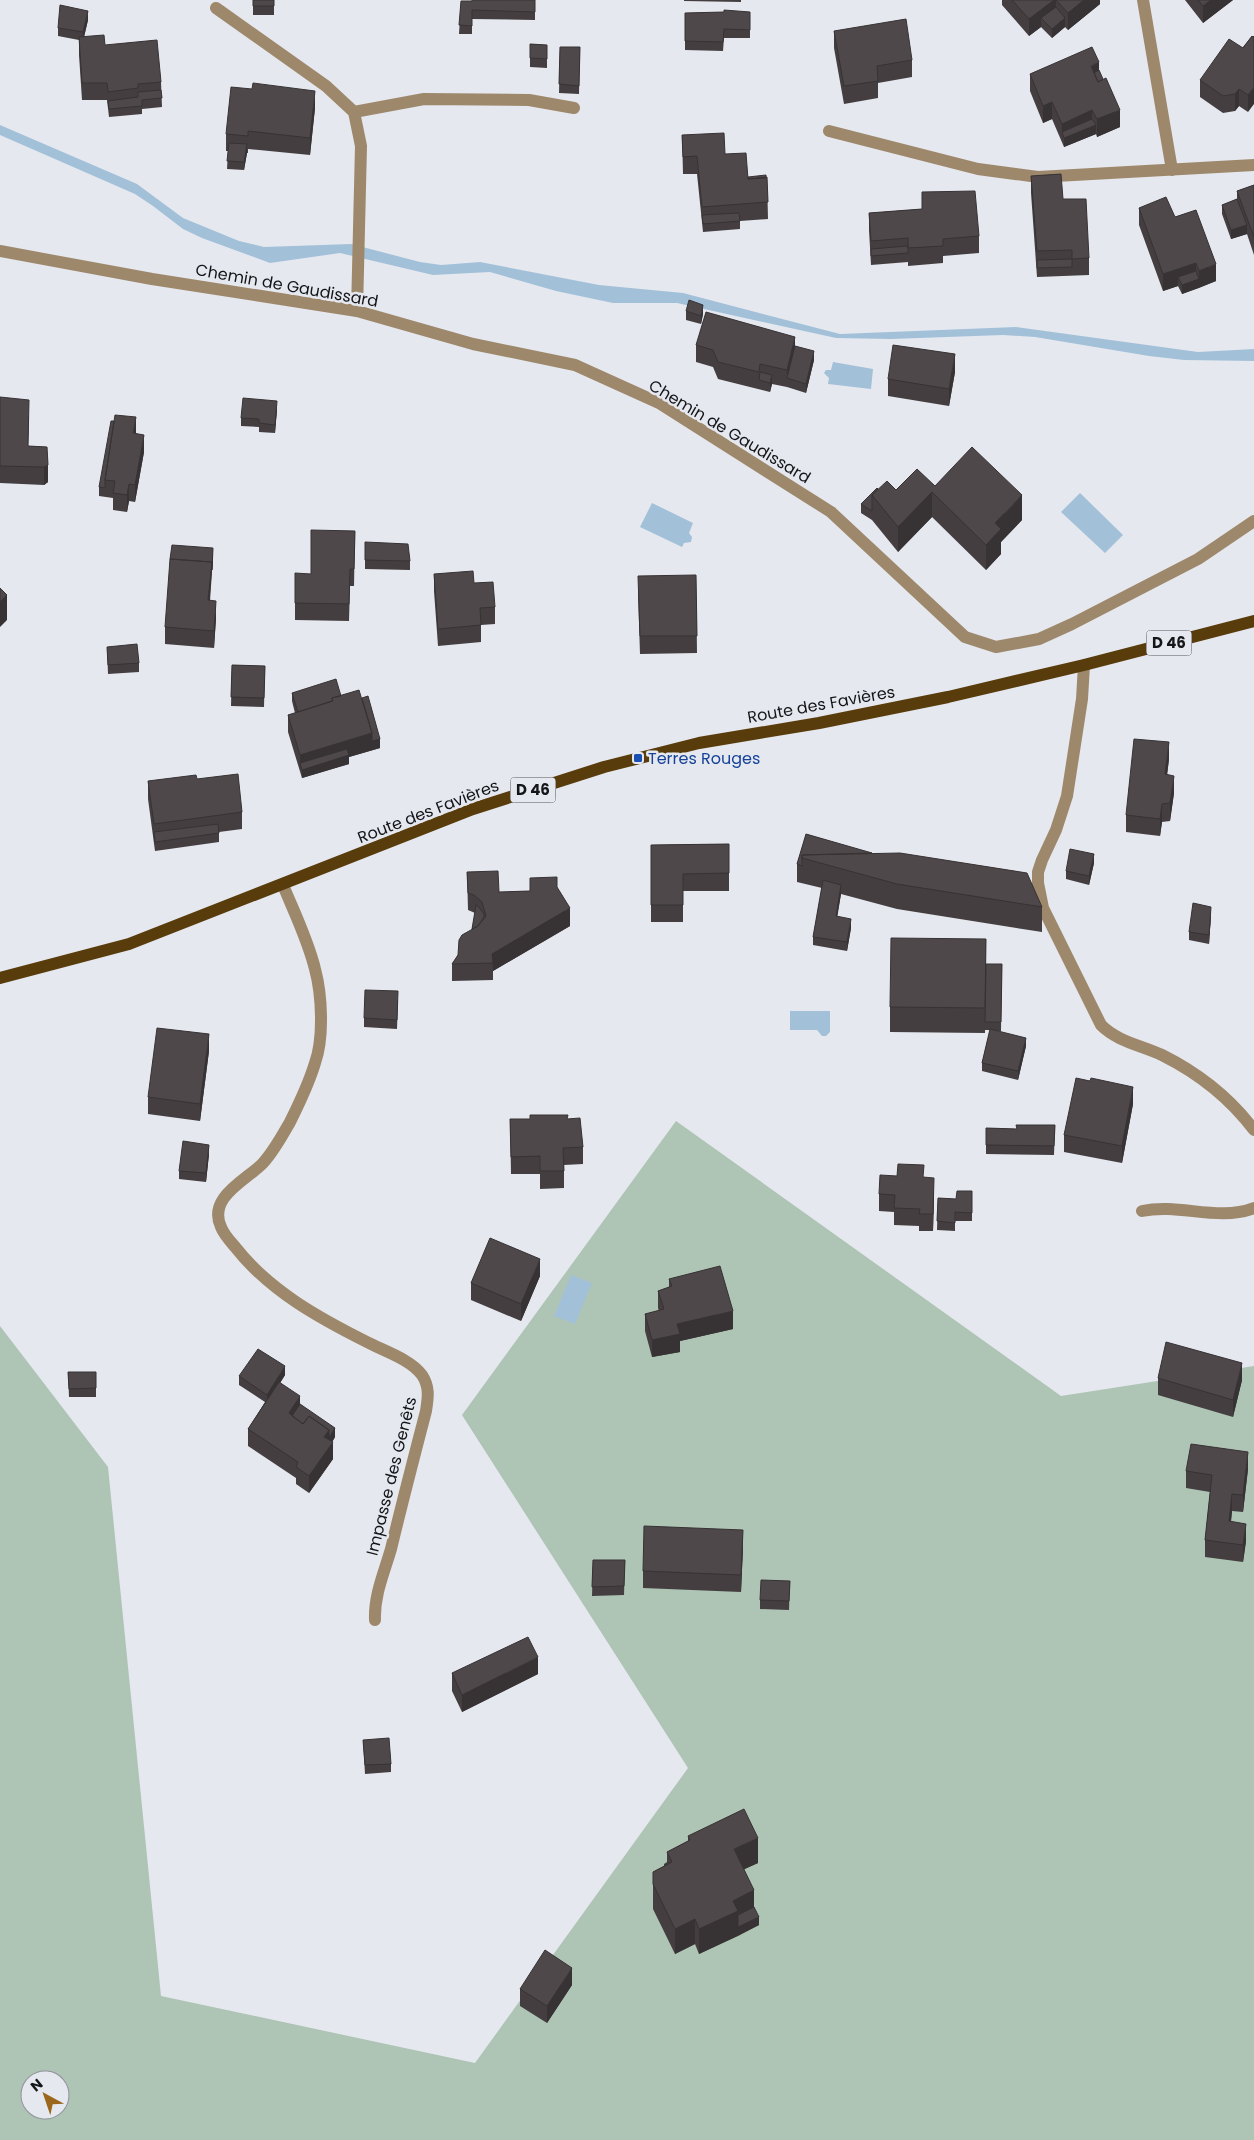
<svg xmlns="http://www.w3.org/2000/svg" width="1254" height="2140" viewBox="0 0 1254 2140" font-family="Poppins,sans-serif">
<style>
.green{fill:#aec4b4;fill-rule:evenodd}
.water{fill:#a3c0d9}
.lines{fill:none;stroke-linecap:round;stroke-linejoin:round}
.lane{stroke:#9e886b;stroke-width:12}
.street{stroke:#9e886b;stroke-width:12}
.primary{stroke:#593c0c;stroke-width:12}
.wall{fill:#443e40}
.shaded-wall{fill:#373234}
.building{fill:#4f484b;stroke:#373234}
.transit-dot{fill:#1a4fb4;stroke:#e5e8ef;stroke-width:2}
.labels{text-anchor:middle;stroke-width:5;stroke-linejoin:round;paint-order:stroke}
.shield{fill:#e5e8ef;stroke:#535458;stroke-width:1}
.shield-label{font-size:15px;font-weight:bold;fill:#141518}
.street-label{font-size:16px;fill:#141518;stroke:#e5e8ef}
.transit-label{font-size:16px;fill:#164399;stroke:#e5e8ef;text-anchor:start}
</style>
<rect width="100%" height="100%" fill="#e5e8ef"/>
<!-- green -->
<path class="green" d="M676,1121L1061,1396L1254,1366V2140H0V1326L108,1467L161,1996L475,2063L688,1768L462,1415ZM30,2080H60V2110H30Z"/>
<!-- water -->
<path class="water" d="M0,125L137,184L183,218L239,241L264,247L351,244L420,262L441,265L480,262L599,285L683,293L840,334L1016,327L1198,352L1254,349V361L1184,360L1149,356L1035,337L1003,335L891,339L836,338L677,303H613L556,291L490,272L433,275L340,253L270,263L202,238L183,229L153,206L135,194L0,135Z
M833,362L873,369L871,389L828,384L829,378L824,373L826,370H831Z
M1080,493L1123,535L1105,553L1061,512Z
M652,503L693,523L689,533L692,537L691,542L684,543L682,547L640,527Z
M790,1011H830V1032L826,1036H822L817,1030H790Z
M571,1275L592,1283L575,1324L554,1316Z"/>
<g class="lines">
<!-- lane -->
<path class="lane" d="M216,8L326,86L354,112L361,146L357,311
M354,112L424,99L529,100L574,108"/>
<!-- street -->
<path class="street" d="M1143,0L1172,170
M829,131L978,169L1038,177L1254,165
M0,251L152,279L357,311L473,344L575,365L659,403L831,512L965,637L996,647L1039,639L1072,624L1198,559L1254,521
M1084,665L1082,699L1067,796L1056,830L1042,860L1038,872V883L1043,908L1101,1025C1118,1042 1141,1045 1162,1055C1198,1073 1230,1098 1254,1130
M283,885C294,912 308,940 315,969C322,995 324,1038 315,1063C309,1083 299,1104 290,1122C282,1136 274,1151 263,1163C247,1180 207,1197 221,1227C224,1235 231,1242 236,1248C270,1291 319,1318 367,1342C384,1351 410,1359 422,1375C430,1387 428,1398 426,1411C414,1457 402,1503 391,1549C384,1573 374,1595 375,1620
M1142,1211C1180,1203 1217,1222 1254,1208"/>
<!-- primary -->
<path class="primary" d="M0,978L129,944L473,809L604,767L699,743L819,723L948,697L1084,665L1254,621"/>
</g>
<!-- wall -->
<path class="wall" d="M253,0H274V15H253Z
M681,0H741V2L684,1V0Z
M1002,0H1100V4L1068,30L1065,27L1052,38L1041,27L1029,36L1002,5Z
M1185,0H1233L1203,23Z
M461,1L535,12V20L472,19V34H459Z
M750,12V38H724L723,51L685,50V13Z
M88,20L84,37L105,45L161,82L162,107L142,109V114L109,117L107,100H82L79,55V40L58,36V28Z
M834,31L912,60V77L878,83V98L844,104L834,48Z
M1252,36L1248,112L1239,106L1235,111L1223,113L1200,97V80L1243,47Z
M530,44L547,45V68L530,67Z
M560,47H580L579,94L559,93Z
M1099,71L1120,127L1097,137L1096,134L1064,147L1052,119L1043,123L1030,91V74Z
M315,108L310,155L248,149V153H247L244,170L227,169L228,151H226V134Z
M682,135L725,154L748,177H767L768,219L740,221V229L703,232L697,174H683Z
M1031,176L1063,199L1089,258V275L1037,277L1031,193Z
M1254,185V255L1247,234L1231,239L1222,214V205L1237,199V191Z
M922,192L979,236V253L943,256V263L908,266V258V262L871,265L869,230V213L922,209Z
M1139,208L1175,217L1216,281L1182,294L1178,286L1163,291L1139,225Z
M686,311L703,314L701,324L686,320Z
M696,345L795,346L814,360L806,393L787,387L772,384L770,392L718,379L713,367L696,362Z
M955,372L949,406L888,396V379Z
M0,397L29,417L28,446L47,447L48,482L44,485L0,483Z
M277,409L275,433L259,432V427L241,426V418Z
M136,434L144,452L135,502L129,501L127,512L113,510V498L99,496V487Z
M935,486L1022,520L1001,542V554L986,570L932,517L898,552L872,520L861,513V504L878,489L896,490Z
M355,531L354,586H350L349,621L295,620V603L311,574Z
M365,542L410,561V570L365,569Z
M213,557L210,601L216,618L214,648L165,644V627Z
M434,574L495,607V624L481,625V642L438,646L434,591Z
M696,575L697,653L640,654L638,593Z
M107,647L139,663V672L108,674Z
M232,665L265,666L264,707L231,706Z
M292,693L362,698L380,748L349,757V764L302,778L288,732V715L295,713L292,701Z
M1169,759L1167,775L1174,793L1170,821L1162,822L1160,836L1126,832V815Z
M197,779L242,812V829L219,832V842L155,851L148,799V781Z
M806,834L1042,907V932L897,909L841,894L837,916L851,928L847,951L813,945V937L822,888L797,882V864Z
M729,844V891H683V922H651V845Z
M1094,863L1089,885L1066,879V871Z
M467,872L499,892L530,891L557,887L570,926L493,971V980L452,981V964L458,955L472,929L475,913L468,910Z
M1211,915L1209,944L1189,940V932Z
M986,939L985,1033L890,1032V1007Z
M986,964H1002L1001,1031H996L1026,1046L1018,1080L982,1071V1063L990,1030H985Z
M398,1000L397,1029L364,1027V1018Z
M209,1051L200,1121L148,1114V1097Z
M1090,1081L1133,1104L1122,1163L1064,1152V1135Z
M510,1119H567L583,1147V1164L564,1165V1188L540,1189V1174H511Z
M1055,1125L1054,1155L986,1154V1128L1016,1129Z
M209,1154L206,1182L179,1179V1171Z
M924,1177L934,1195L933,1231H919V1226L894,1225V1212L879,1211V1194Z
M972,1191V1221H955V1231L937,1230L938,1198L956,1199Z
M540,1276L521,1321L471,1300V1283Z
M669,1279L733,1329L680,1341V1352L652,1357L645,1331V1314L659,1311L658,1308V1291L669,1287Z
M68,1372H96V1397H69Z
M285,1375L280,1383L300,1404L335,1437L332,1442L333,1459L309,1493L296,1484V1478L248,1446V1429L265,1402L239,1385V1376Z
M1158,1378L1242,1380L1233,1417L1158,1395Z
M1248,1469L1243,1512L1232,1511L1231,1522L1246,1541L1243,1562L1205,1557V1540L1210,1492L1186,1488V1471Z
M743,1547L741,1592L643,1588V1571Z
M593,1560H625L624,1595L592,1596Z
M790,1581L789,1610L760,1609V1600Z
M452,1673L538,1674L462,1712L452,1691Z
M363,1740L391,1764V1772L365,1774Z
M688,1836L758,1863L744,1869L759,1925L699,1954L695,1944L675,1954L653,1909V1872L664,1866V1864L667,1862V1852L688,1841Z
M572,1985L547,2023L520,2006V1989Z"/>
<!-- shaded-wall -->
<path class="shaded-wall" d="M1054,0H1056V16L1041,18V27L1029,36V19Z
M1084,0H1100V4L1068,30V13Z
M1211,0H1233L1203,23V6Z
M88,11V20L83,41V32Z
M1065,18V27L1052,38V29Z
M1099,62V79L1095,82L1091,66Z
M1254,87V104L1248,112V95Z
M1239,89V106L1235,111V94Z
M315,91V108L310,155V138Z
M1052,102V119L1043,123V106Z
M1092,110V126L1096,125V134L1064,147V138L1062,132V124Z
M1120,110V127L1097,137V119Z
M247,144V153L244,170V162Z
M1247,225V234L1231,239V230Z
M1196,263V280L1178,277V286L1163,291V274Z
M1216,264V281L1199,288V271Z
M1199,279V288L1182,294V285Z
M703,305V314L701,324V316Z
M795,337V355L787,378V370Z
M814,351V360L806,393V384Z
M955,354V372L949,406V389Z
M772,375V384L770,392V383Z
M277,401V409L275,433V425Z
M136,417V434L133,433Z
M144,435V452L135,502V485Z
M48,465V482L44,485V467Z
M129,484V501L127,512V495Z
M932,492V517L898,552V527Z
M1022,495V520L1001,542V554L986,570V545L995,523Z
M213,548V557L208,618V600Z
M7,595V620L0,627V602Z
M216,601V618L214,648V631Z
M372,733L380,739V748L349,757V764L302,778V770L300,763V755Z
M1169,742V759L1165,791V774Z
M1174,776V793L1170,821V803Z
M1162,804V822L1160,836V819Z
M1094,854V863L1089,885V876Z
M841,885V894L836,925V916Z
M1211,907V915L1209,944V935Z
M570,908V926L493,971L492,954Z
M851,919V928L847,951V942Z
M209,1034V1051L200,1121V1104Z
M1026,1038V1046L1018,1080V1071Z
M1133,1087V1104L1122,1163V1146Z
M209,1145V1154L206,1182V1173Z
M934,1178V1195L933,1231V1214Z
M540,1259V1276L521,1321V1304Z
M733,1311V1329L680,1341V1352L652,1357V1340L677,1324Z
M1242,1363V1380L1233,1417V1400Z
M285,1366V1375L267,1404V1395Z
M300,1396V1413L292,1424L289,1413Z
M335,1428V1437L327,1451L333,1442V1459L309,1493V1476L324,1437L329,1430Z
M1248,1452V1469L1243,1512V1495Z
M1232,1494V1511L1229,1538V1521Z
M1246,1524V1541L1243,1562V1545Z
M743,1530V1547L741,1592V1575Z
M538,1657V1674L462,1712V1695Z
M758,1838V1863L734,1874V1849Z
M754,1890V1915L738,1924V1936L699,1954V1929L733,1901Z
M759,1917V1925L738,1936V1927Z
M695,1919V1944L675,1954V1929Z
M572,1968V1985L547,2023V2006Z"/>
<!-- building -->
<path class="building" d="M253,0H274V6H253Z
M472,0H535V12L472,10V26L459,25L461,1H472Z
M1012,0H1054L1029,19Z
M1056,0H1084L1068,13Z
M1198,0H1211L1203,6Z
M60,5L88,11L83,32L58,28Z
M1056,7L1065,18L1052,29L1041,18Z
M724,10L750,12V30L724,29L723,42L685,41V13L724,12Z
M906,19L912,60L877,66L878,81L844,86L834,31Z
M104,35L105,45L157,40L161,82L138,84V88L108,92L107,83H82L79,37Z
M1252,36L1253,37L1254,36V87L1248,95L1239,89L1235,94L1223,96L1200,80L1229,39L1243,48Z
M530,44L547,45V59L530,58Z
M560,47H580L579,86L559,84Z
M1092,47L1099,62L1091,66L1098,82L1106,78L1120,110L1097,119L1092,110L1062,124L1052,102L1043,106L1030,74Z
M1099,70L1103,79L1098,82L1094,73Z
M253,83L315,91L310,138L248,131V136L226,134L231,87L252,89Z
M161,90L162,98L142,100V106L109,109L108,101L138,97V92Z
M1092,119L1096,125L1064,138L1062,132Z
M724,133L725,154L746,153L748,179L767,177L768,202L702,207L697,156L683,157L682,135Z
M229,143L247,144L244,162L227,161Z
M1061,174L1063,199H1086L1089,258L1072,259V250L1037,251L1031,176Z
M766,175V178L748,179V177Z
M1254,185V237L1237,191Z
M975,191L979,236L943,239V246L908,248V238L871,241L869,213L922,209V192Z
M1166,197L1175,217L1196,210L1216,264L1199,271L1196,263L1163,274L1139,208Z
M1237,199L1247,225L1231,230L1222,205Z
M739,213L740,221L703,224L702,215Z
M908,246V253L871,256V249Z
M1072,259V267L1037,268V260Z
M1196,271L1199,279L1182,285L1178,277Z
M689,300L703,305L701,316L686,311Z
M706,312L795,337L787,370L760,364L759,372L718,362L713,350L696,345Z
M893,345L955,354L949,389L888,379Z
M795,346L814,351L806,384L787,378Z
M760,372L772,375L770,383L759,380Z
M0,397L29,400L28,446L47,447L48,465L44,467L0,466Z
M243,398L277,401L275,425L259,423V419L241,418Z
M115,415L136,417L133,433L144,435L135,485L129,484L127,495L113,493L115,481L105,480Z
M111,421H114L105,480V488L99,487Z
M972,447L1022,495L995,523L1001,529L986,545L932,492L898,527L872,495L887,481L896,490L917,469L935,486Z
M877,488L878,489L872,495V511L861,504Z
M311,530L355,531L354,569H350L349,604L295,603V573L311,574Z
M365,542L408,544L410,561L365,560Z
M172,545L213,548L212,570V562L170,559Z
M170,559L212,562L208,600L216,601L214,631L165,627Z
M473,571L474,583L493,582L495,607L480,608L481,625L438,629L434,574Z
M696,575L697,636H640L638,576Z
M0,588L7,595L0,602Z
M137,644L139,663L108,665L107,647Z
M232,665L265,666L264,698L231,697Z
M336,679L341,696L332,698V701L298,712L292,693Z
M359,690L372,733L300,755L288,715L333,701L332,698Z
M368,696L380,739L372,741V733L362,698Z
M1134,739L1169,742L1165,774L1174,776L1170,803L1162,804L1160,819L1126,815Z
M347,749L349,755L302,770L300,763Z
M238,774L242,812L154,824L148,781L196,775L197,779Z
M218,824L219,833L155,842L154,832Z
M806,834L872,853L802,855V866L797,864Z
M729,844V873L683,874V905H651V845Z
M1070,849L1094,854L1089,876L1066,871Z
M900,853L1027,873L1042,907L897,884L802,858V855Z
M498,871L499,892L530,891V878L557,877V887L570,908L492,954L493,963L452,964L458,955L459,940L462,935L478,926L486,916L482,902L474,895L468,893L467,872Z
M823,880L841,885L836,916L851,919L847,942L813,937Z
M1193,903L1211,907L1209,935L1189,932Z
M476,905H477L484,914V917L478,926L472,929Z
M891,938L986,939L985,1008L890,1007Z
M986,964H1002L1001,1022H985Z
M365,990L398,991L397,1020L364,1018Z
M157,1028L209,1034L200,1104L148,1097Z
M990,1029L1026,1038L1018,1071L982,1063Z
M1076,1078L1090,1081L1091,1078L1133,1087L1122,1146L1064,1135Z
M530,1115H568L567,1119L580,1118L583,1147L563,1148L564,1171H540V1156L511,1157L510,1119H530Z
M1016,1125H1055L1054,1146L986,1145V1128L1017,1129Z
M183,1141L209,1145L206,1173L179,1171Z
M898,1164L924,1165L923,1177L934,1178L933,1214H919L920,1209L894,1208L895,1195L879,1194L880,1175L897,1176Z
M957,1191H972V1213L955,1212V1223L937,1221L938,1198L956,1199Z
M490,1238L540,1259L521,1304L471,1283Z
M720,1266L733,1311L677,1324L680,1334L652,1340L645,1314L664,1309L658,1291L672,1286L669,1279Z
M1166,1342L1242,1363L1233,1400L1158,1378Z
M258,1349L285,1366L267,1395L239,1376Z
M68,1372H96V1388L69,1389Z
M279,1382L300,1396L289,1413L303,1424L309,1416L329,1430L324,1437L333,1442L309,1476L296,1467L298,1462L248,1429Z
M300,1404L335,1428L329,1438V1430L309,1416L303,1424L292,1416Z
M1191,1444L1248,1452L1243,1495L1232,1494L1229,1521L1246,1524L1243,1545L1205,1540L1212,1475L1186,1471Z
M644,1526L743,1530L741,1575L643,1571Z
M593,1560H625L624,1586L592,1587Z
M761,1580L790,1581L789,1601L760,1600Z
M528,1637L538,1657L462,1695L452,1673Z
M389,1738L391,1764L365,1765L363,1740Z
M744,1809L758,1838L734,1849L754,1890L733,1901L738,1911L699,1929L695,1919L675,1929L653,1884V1872L672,1862L667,1852L690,1840L688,1836Z
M754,1907L759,1917L738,1927V1915Z
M545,1950L572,1968L547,2006L520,1989Z"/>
<!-- markers -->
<rect class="transit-dot" x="633" y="753" width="10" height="10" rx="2.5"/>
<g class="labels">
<!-- shield labels -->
<g class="shield">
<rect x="1146.5" y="630.5" width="45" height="25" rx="4"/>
<rect x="510.5" y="777.5" width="45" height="25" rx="4"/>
</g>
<g class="shield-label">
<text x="1169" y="648">D 46</text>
<text x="533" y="795">D 46</text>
</g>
<!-- street labels -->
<g class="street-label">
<text transform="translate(287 285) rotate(10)" y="6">Chemin de Gaudissard</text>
<text transform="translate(730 431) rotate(31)" y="6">Chemin de Gaudissard</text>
<text transform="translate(821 704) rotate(-10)" y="6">Route des Favières</text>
<text transform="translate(428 811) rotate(-21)" y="6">Route des Favières</text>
<text transform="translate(391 1476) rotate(-76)" y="6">Impasse des Genêts</text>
</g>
<!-- transit labels -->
<g class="transit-label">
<text x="648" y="764">Terres Rouges</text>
</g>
</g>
<!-- north arrow -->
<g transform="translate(45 2095) rotate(320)"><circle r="24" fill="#e5e8ef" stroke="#919499"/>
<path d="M0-4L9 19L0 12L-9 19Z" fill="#9b671d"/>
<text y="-8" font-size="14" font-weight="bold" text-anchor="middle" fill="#141518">N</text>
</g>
</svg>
